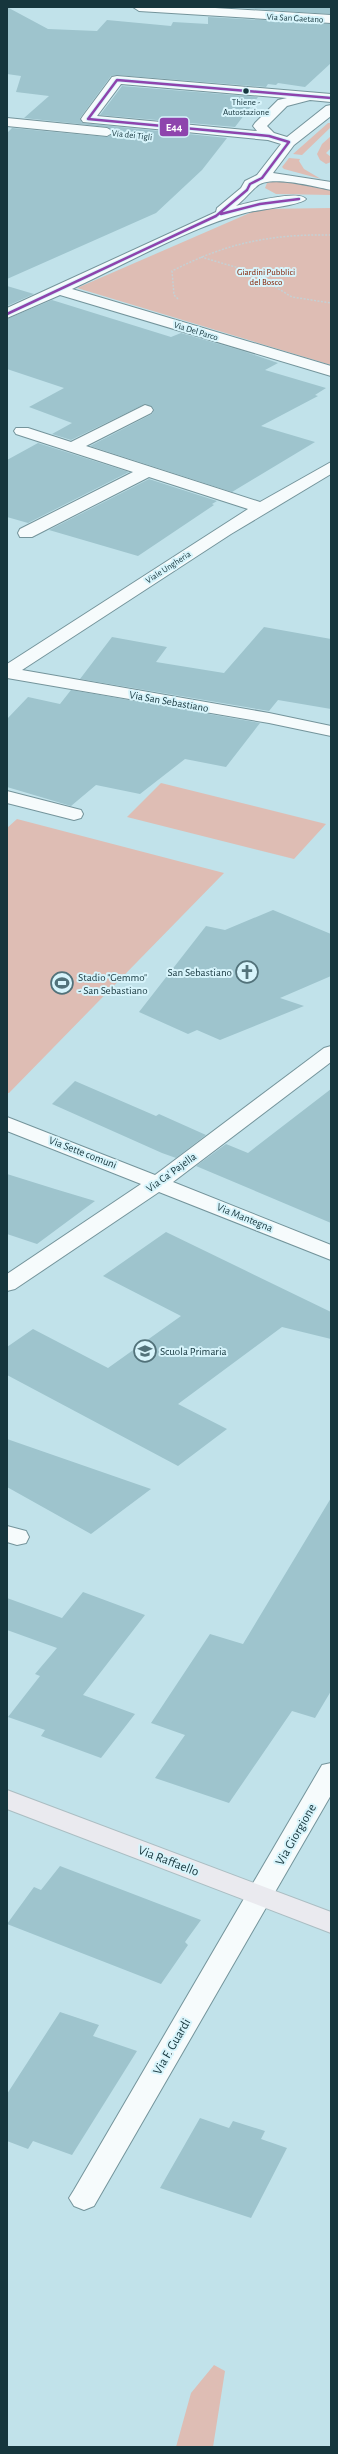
<svg xmlns="http://www.w3.org/2000/svg" width="338" height="2454" viewBox="0 0 338 2454" font-family="'Alegreya Sans',sans-serif">
<style>
.green{fill:#debdb4}
.building{fill:#9ec4cd}
.lines{fill:none;stroke-linecap:round;stroke-linejoin:round}
.minor-casing{stroke:#74949b;stroke-width:2}
.major-casing{stroke:#aabdc2;stroke-width:2}
.path{stroke:#c5d0d3;stroke-width:1.5;stroke-dasharray:2 1.5;stroke-linecap:butt}
.minor{fill:#f6fbfc;fill-rule:evenodd}
.major{fill:#eaeaef;fill-rule:evenodd}
.bus-1-casing{stroke:#d7f4fb;stroke-width:4.5}
.bus-1{stroke:#8e44ad;stroke-width:2.5}
.bus-dot{fill:#16363d;stroke:#d7f4fb;stroke-width:1.5}
.labels{text-anchor:middle;stroke-width:4;stroke-linejoin:round;paint-order:stroke}
.far-street-label{font-size:9px;fill:#16363d;stroke:#d7f4fb}
.far-bus-label{font-size:9px;fill:#16363d;stroke:#d7f4fb}
.far-park-label{font-size:9px;fill:#832004;stroke:#d7f4fb}
.street-label{font-size:11px;fill:#16363d;stroke:#d7f4fb}
.poi-label{font-size:11px;fill:#16363d;stroke:#d7f4fb;text-anchor:start}
.near-street-label{font-size:13px;fill:#16363d;stroke:#d7f4fb}
.line-badge{stroke:#d7f4fb;stroke-width:1.5}
.badge-label{font-size:11px;text-anchor:middle;font-weight:bold;fill:#fff}
</style>
<rect width="100%" height="100%" fill="#c1e2ea"/>
<!-- green -->
<path class="green" d="M328,123H331V127L302,155L293,154Z
M331,136V148L326,153L331,157V162L326,164L320,160L317,154L322,144Z
M289,158L300,159L299,161L304,169L321,179L284,169L282,167Z
M281,180L331,190V195L276,194L265,188L267,183Z
M331,208V365L77,288L259,209Z
M161,783L326,824L294,859L127,817Z
M17,819L224,873L9,1093H7V828Z
M214,2365L225,2371L213,2447H176L191,2393Z"/>
<!-- building -->
<path class="building" d="M7,7L48,29L97,31L107,20L171,26L173,22L208,24V17L331,24V63L305,87L278,83L276,85L268,84L266,87L117,75L111,76L80,118L82,123L227,138L202,170L156,213L7,279V133L12,128L107,137L115,133L107,127L24,118L49,96L16,92L21,76L7,74Z
M224,7H331V14Z
M122,86L258,97L235,127L100,115Z
M7,286L34,294L7,306Z
M52,300L171,337L181,333L243,351L278,363L265,370L326,388L315,395L318,396L261,426L315,442L232,492L90,446L152,414L154,409L145,404L71,440L52,434L72,423L29,407L64,388L7,369V319Z
M38,443L129,472L28,523L7,517V460Z
M149,479L217,501L212,504L214,505L138,556L49,530Z
M264,627L331,639V709L278,700L269,711L80,679L112,637L167,647L156,662L224,673Z
M71,690L260,723L226,767L185,759L140,794L96,785L71,806L7,787V719L28,697L60,704Z
M273,910L331,934V976L280,998L304,1006L220,1040L197,1030L188,1034L139,1012L206,926L225,930Z
M75,1081L156,1116L159,1114L206,1135L176,1158L162,1153L52,1104Z
M331,1089V1223L196,1166L226,1144L248,1153Z
M7,1174L55,1189L95,1201L37,1244L7,1234Z
M166,1232L331,1312V1339L282,1327L178,1404L227,1429L178,1466L7,1375V1347L33,1329L108,1368L181,1316L103,1276Z
M7,1439L151,1489L91,1534L7,1487Z
M331,1498V1691L315,1718L292,1711L229,1803L155,1778L185,1735L151,1723L210,1634L243,1644Z
M83,1592L145,1615L83,1695L135,1714L101,1758L41,1736L45,1730L8,1717L40,1676L35,1674L57,1648L7,1630V1598L62,1618Z
M60,1866L201,1920L185,1942L188,1945L161,1984L7,1924L34,1887L41,1890Z
M60,2012L99,2025L93,2036L137,2051L72,2155L33,2141L28,2149L7,2141V2094Z
M200,2118L229,2128L233,2121L265,2131L261,2139L287,2148L251,2218L160,2188Z"/>
<g class="lines">
<!-- minor casing -->
<g class="minor-casing">
<path id="minor" d="M133,7H199L331,15V23L139,11Z
M117,76L331,94V102L310,100L287,106L267,126L274,133L287,137L326,106L331,105V116L294,145L273,173L331,182V190C315,187 268,174 256,187C249,193 244,200 236,206C248,203 299,189 306,199C302,205 256,210 245,213C188,228 126,264 72,289L331,366V376L60,295L7,318V308L216,212L217,208L241,188L245,181L257,175L281,144L268,140L83,122L81,119L83,116L112,77ZM121,84L287,98L278,100L255,123L253,126L257,131L97,116Z
M7,118L107,128L114,132L107,136L7,126Z
M145,405L151,407L153,410L151,413L86,446L260,502L331,462V474L231,534L22,670L269,713L331,726V736L269,723L7,678V664L248,509L149,477L32,537H20L18,533L20,529L133,472L16,434L14,431L16,428H28L71,442Z
M7,791L81,810L83,814L81,818L74,820L7,803Z
M331,1046V1062L173,1182L331,1245V1260L159,1192L15,1289L7,1291V1274L141,1184L7,1131V1117L155,1175L324,1048Z
M7,1526L26,1531L29,1537L26,1543L17,1545L7,1542Z
M331,1763V1795L94,2206L84,2210L74,2206L69,2198L74,2190L322,1765Z"/>
</g>
<!-- major casing -->
<g class="major-casing">
<path id="major" d="M7,1790L331,1912V1933L7,1809Z"/>
</g>
<!-- path -->
<path class="path" d="M201,257L249,271L292,297L331,303
M178,299L174,295L172,271C226,243 271,234 331,235"/>
<!-- minor -->
<use href="#minor" class="minor"/>
<!-- major -->
<use href="#major" class="major"/>
<!-- bus-1 casing -->
<g class="bus-1-casing">
<path id="bus-1" d="M289,142L269,136L88,119L117,80L331,98
M221,214L260,204L299,199
M7,314L216,216L247,190L250,184L262,178L289,142"/>
</g>
<!-- bus-1 -->
<use href="#bus-1" class="bus-1"/>
</g>
<!-- icons -->
<defs>
<g id="church-ring" transform="scale(1.15)"><circle r="9.5" fill="#d7f4fb" stroke="#52727a" stroke-width="1.5"/><path d="M-1.2-6h2.4v3.5h3.3v2.4h-3.3V6h-2.4V-.1h-3.3v-2.4h3.3Z" fill="#52727a"/></g>
<g id="stadium-ring" transform="scale(1.15)"><circle r="9.5" fill="#d7f4fb" stroke="#52727a" stroke-width="1.5"/><path d="M0-5a6.5 5 0 1 0 0 10a6.5 5 0 1 0 0-10ZM-3.5-1.8h7v3.6h-7Z" fill="#52727a"/></g>
<g id="school-ring" transform="scale(1.15)"><circle r="9.5" fill="#d7f4fb" stroke="#52727a" stroke-width="1.5"/><path d="M0-5L7-2L0 1L-7-2ZM-4 1L0 2.5L4 1V4Q0 6-4 4Z" fill="#52727a"/></g>
</defs>
<g fill-rule="evenodd">
<use href="#church-ring" x="247" y="972"/>
<use href="#stadium-ring" x="62" y="983"/>
<use href="#school-ring" x="145" y="1351"/>
</g>
<!-- markers -->
<circle class="bus-dot" cx="246" cy="91" r="3.5"/>
<g class="labels">
<!-- far-street labels -->
<g class="far-street-label">
<text transform="translate(295 18) rotate(3)" y="3">Via San Gaetano</text>
<text transform="translate(132 135) rotate(6)" y="3">Via dei Tigli</text>
<text transform="translate(196 331) rotate(17)" y="3">Via Del Parco</text>
<text transform="translate(168 567) rotate(-33)" y="3">Viale Ungheria</text>
</g>
<!-- far-bus labels -->
<g class="far-bus-label">
<text x="246" y="105">Thiene -<tspan x="246" dy="10">Autostazione</tspan></text>
</g>
<!-- far-park labels -->
<g class="far-park-label">
<text x="266" y="275">Giardini Pubblici<tspan x="266" dy="10">del Bosco</tspan></text>
</g>
<!-- street labels -->
<g class="street-label">
<text transform="translate(169 701) rotate(10)" y="4">Via San Sebastiano</text>
<text transform="translate(83 1152) rotate(21)" y="4">Via Sette comuni</text>
<text transform="translate(171 1172) rotate(-36)" y="4">Via Ca' Pajella</text>
<text transform="translate(245 1217) rotate(22)" y="4">Via Mantegna</text>
</g>
<!-- poi labels -->
<g class="poi-label">
<text x="232" y="976" text-anchor="end">San Sebastiano</text>
<text x="78" y="981">Stadio "Gemmo"<tspan x="78" dy="13">- San Sebastiano</tspan></text>
<text x="160" y="1355">Scuola Primaria</text>
</g>
<!-- near-street labels -->
<g class="near-street-label">
<text transform="translate(295 1834) rotate(-60)" y="5">Via Giorgione</text>
<text transform="translate(169 1860) rotate(21)" y="5">Via Raffaello</text>
<text transform="translate(171 2046) rotate(-60)" y="5">Via F. Guardi</text>
</g>
</g>
<rect class="line-badge" x="159" y="117" width="30" height="20" rx="4" fill="#8e44ad"/>
<g class="badge-label">
<text x="174" y="131">E44</text>
</g>
<!-- border -->
<rect width="338" height="2454" fill="none" stroke="#16363d" stroke-width="16"/>
</svg>
